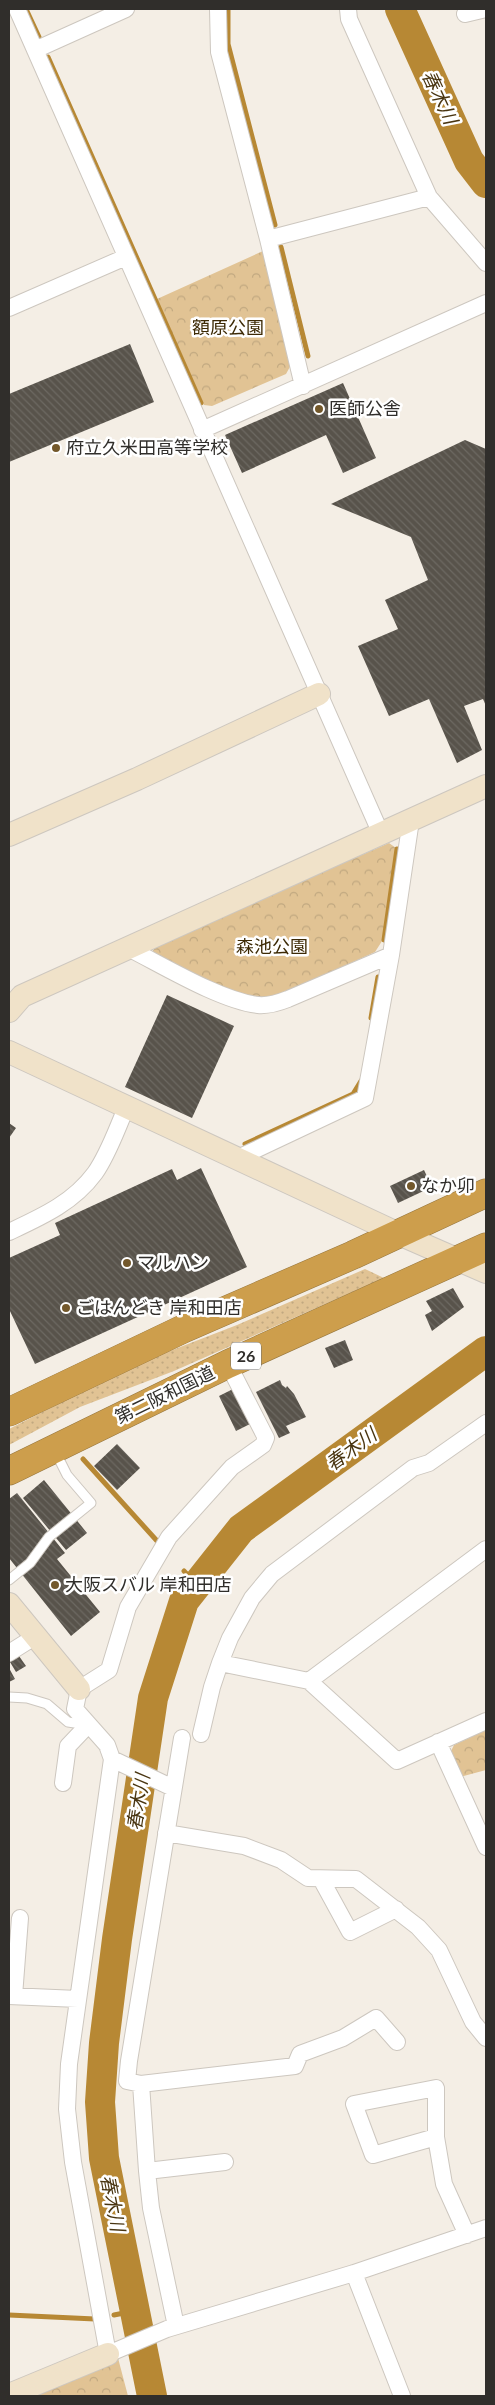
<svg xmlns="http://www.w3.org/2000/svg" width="495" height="2405" viewBox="0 0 495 2405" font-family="Lato,'Noto Sans JP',sans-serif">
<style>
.grass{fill:url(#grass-dots)}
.park{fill:url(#park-crowns)}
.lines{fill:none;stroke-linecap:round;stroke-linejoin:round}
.stream{stroke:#b78834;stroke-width:5}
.river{stroke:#b78834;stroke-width:30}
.building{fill:url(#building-back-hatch)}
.lane-casing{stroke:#cdc7bf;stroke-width:11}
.street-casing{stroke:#cdc7bf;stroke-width:18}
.secondary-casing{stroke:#cdc7bf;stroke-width:24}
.highway-casing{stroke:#967740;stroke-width:29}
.lane{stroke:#fff;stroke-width:9}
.street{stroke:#fff;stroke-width:16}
.secondary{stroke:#f0e2c9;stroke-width:22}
.highway{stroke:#cd9e4c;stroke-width:28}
.poi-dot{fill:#73582b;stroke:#fff;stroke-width:2}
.labels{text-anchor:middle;stroke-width:5;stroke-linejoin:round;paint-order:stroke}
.shield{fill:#fff;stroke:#6e6d6b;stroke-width:1}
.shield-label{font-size:16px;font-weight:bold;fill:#302e2b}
.park-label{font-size:18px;fill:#3d2a05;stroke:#fff}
.poi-label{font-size:18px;fill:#302e2b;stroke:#fff;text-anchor:start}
.street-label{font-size:18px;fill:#302e2b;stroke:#fff}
.water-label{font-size:19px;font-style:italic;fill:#493511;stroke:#fff}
</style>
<defs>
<pattern id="grass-dots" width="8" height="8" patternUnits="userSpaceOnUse" patternTransform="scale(1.25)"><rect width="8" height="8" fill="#e1c394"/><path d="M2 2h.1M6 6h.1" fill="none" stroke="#c1a880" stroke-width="1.8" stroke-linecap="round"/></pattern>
<pattern id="park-crowns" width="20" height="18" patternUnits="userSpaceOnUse" patternTransform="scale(1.25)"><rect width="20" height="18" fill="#e1c394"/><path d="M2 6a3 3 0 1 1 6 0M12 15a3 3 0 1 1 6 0" fill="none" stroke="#c1a880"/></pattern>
<pattern id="building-back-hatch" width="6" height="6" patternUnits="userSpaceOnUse" patternTransform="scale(1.25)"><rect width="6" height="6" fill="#58534b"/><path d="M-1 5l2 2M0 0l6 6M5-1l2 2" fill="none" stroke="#6d6962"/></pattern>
</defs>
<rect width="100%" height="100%" fill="#f4eee5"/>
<!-- grass -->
<path class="grass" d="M365,1269L384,1278L174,1371L80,1407L9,1445V1429L139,1363L237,1325Z"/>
<!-- park -->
<path class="park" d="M263,251L292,363L286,374L212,406L204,405L157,299Z
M389,843L396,848L384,938L375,952L281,995L249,1000L155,957L153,951L156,945Z
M486,1730V1770L460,1777L449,1755L454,1745Z
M118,2358L128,2396H28Z"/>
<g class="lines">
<!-- stream -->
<path class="stream" d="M26,9L39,37
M228,9V44L275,225
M48,57L201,403
M281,247L308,356
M384,940L397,849
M371,1018L378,977
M245,1144L353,1094L361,1081
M83,1459L158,1542
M184,1571L197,1585
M9,2315L95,2319
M114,2315L134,2311"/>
<!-- river -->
<path class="river" d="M400,9L469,161L486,183
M152,2396L104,2158L100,2102L104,2043L117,1939L153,1698L184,1601L241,1529L486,1351"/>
</g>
<!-- building -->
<path class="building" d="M130,344L154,402L9,462V394Z
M343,383L376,458L343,473L326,435L242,473L225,435Z
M465,440L486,449V706L483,699L464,706L482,750L457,763L429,699L389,716L358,646L398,629L385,600L428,580L411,537L331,504Z
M167,995L234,1026L192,1118L125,1087Z
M9,1123L16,1128L9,1138Z
M201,1168L247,1267L35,1364L9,1309V1258L60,1235L55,1223L172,1169L177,1180Z
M424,1170L432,1187L398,1203L390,1186Z
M453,1288L464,1307L432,1331L425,1315L432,1311L426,1301Z
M345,1340L353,1360L334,1368L325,1348Z
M280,1380L282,1385L286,1388L287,1386L294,1394L306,1417L286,1426L290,1433L279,1438L256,1392Z
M233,1389L250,1424L236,1431L219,1396Z
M117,1444L140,1468L117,1490L94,1466Z
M44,1480L87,1533L66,1550L23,1498Z
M17,1493L65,1553L57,1559L100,1612L71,1636L9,1558V1499Z
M19,1656L26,1666L16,1672L10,1662Z
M9,1668L15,1679L9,1682Z"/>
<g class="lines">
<!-- lane casing -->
<g class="lane-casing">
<path id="lane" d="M9,1580L30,1563L49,1537L91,1503L67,1475L55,1451
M9,1697L27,1698L47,1704L68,1722L88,1725"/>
</g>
<!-- street casing -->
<g class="street-casing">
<path id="street" d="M17,9L381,834
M218,9L219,52L268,239L303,386
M348,9L349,19L429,197L486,263
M465,14L486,9
M35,50L126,9
M268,239L429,197
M9,308L126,257
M202,430L486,303
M128,948C162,965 221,1001 258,1005C269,1006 278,1003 288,999L391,955
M238,1158L365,1098L391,955L411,820
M9,1232C41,1217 73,1203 95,1173C109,1153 117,1128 127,1106
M228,1364L266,1438L263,1445L232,1467L169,1537L128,1607L109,1670L79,1689L75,1709L107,1745L112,1759L69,2064L67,2109L73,2162L108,2354L167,2329L354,2273L486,2228
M9,1653L36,1636
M220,1663L309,1681L397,1761L486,1721
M309,1681L486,1549
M201,1734L212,1687L220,1663L230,1638L252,1598L272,1574L413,1468L429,1463L486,1423
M182,1738L129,2061L127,2081L141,2084L295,2066L300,2054L343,2038L376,2018L397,2042
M438,1742L486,1847
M112,1759L173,1788
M63,1783L68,1746L88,1725
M166,1833L244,1846L281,1860L308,1878L356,1879L418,1927L439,1950L473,2022L486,2038
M321,1879L350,1932L396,1909
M9,1996L78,1999
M14,1996L20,1918
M141,2084L147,2171
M436,2137L373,2155L354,2104L436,2088V2137L444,2184L467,2235
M354,2273L402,2396
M176,2326L151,2208L147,2171L225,2162"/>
</g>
<!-- secondary casing -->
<g class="secondary-casing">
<path id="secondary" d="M9,835L137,779L319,694
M9,1011L22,996L486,786
M9,1052L399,1234L486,1272
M9,1604L79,1689
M9,2395L108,2354"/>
</g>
<!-- highway casing -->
<g class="highway-casing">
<path id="highway" d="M9,1412L183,1329L353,1255L486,1193
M9,1471L228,1364L486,1247"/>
</g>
<!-- lane -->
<use href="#lane" class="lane"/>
<!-- street -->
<use href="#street" class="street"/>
<!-- secondary -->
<use href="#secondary" class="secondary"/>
<!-- highway -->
<use href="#highway" class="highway"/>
</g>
<!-- markers -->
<g class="poi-dot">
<circle cx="319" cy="409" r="5"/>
<circle cx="56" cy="448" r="5"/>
<circle cx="411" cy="1186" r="5"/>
<circle cx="127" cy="1263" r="5"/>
<circle cx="66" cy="1308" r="5"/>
<circle cx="55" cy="1585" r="5"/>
</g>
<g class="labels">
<!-- shield labels -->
<rect class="shield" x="231" y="1342.5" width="30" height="27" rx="4"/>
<g class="shield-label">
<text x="246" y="1362">26</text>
</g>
<!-- park labels -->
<g class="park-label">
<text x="228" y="334">額原公園</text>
<text x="272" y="953">森池公園</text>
</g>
<!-- poi labels -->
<g class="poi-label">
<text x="329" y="415">医師公舎</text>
<text x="66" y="454">府立久米田高等学校</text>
<text x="421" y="1192">なか卯</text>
<text x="137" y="1269">マルハン</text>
<text x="76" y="1314">ごはんどき 岸和田店</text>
<text x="65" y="1591">大阪スバル 岸和田店</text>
</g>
<!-- street labels -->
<g class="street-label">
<text transform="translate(165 1395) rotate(-26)" y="6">第二阪和国道</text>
</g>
<!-- water labels -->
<g class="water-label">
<text transform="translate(440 97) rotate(65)" y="7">春木川</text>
<text transform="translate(351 1449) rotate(-36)" y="7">春木川</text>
<text transform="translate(138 1802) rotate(-81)" y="7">春木川</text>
<text transform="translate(113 2203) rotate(79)" y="7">春木川</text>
</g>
</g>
<!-- border -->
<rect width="495" height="2405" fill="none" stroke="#302e2b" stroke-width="20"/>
</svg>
